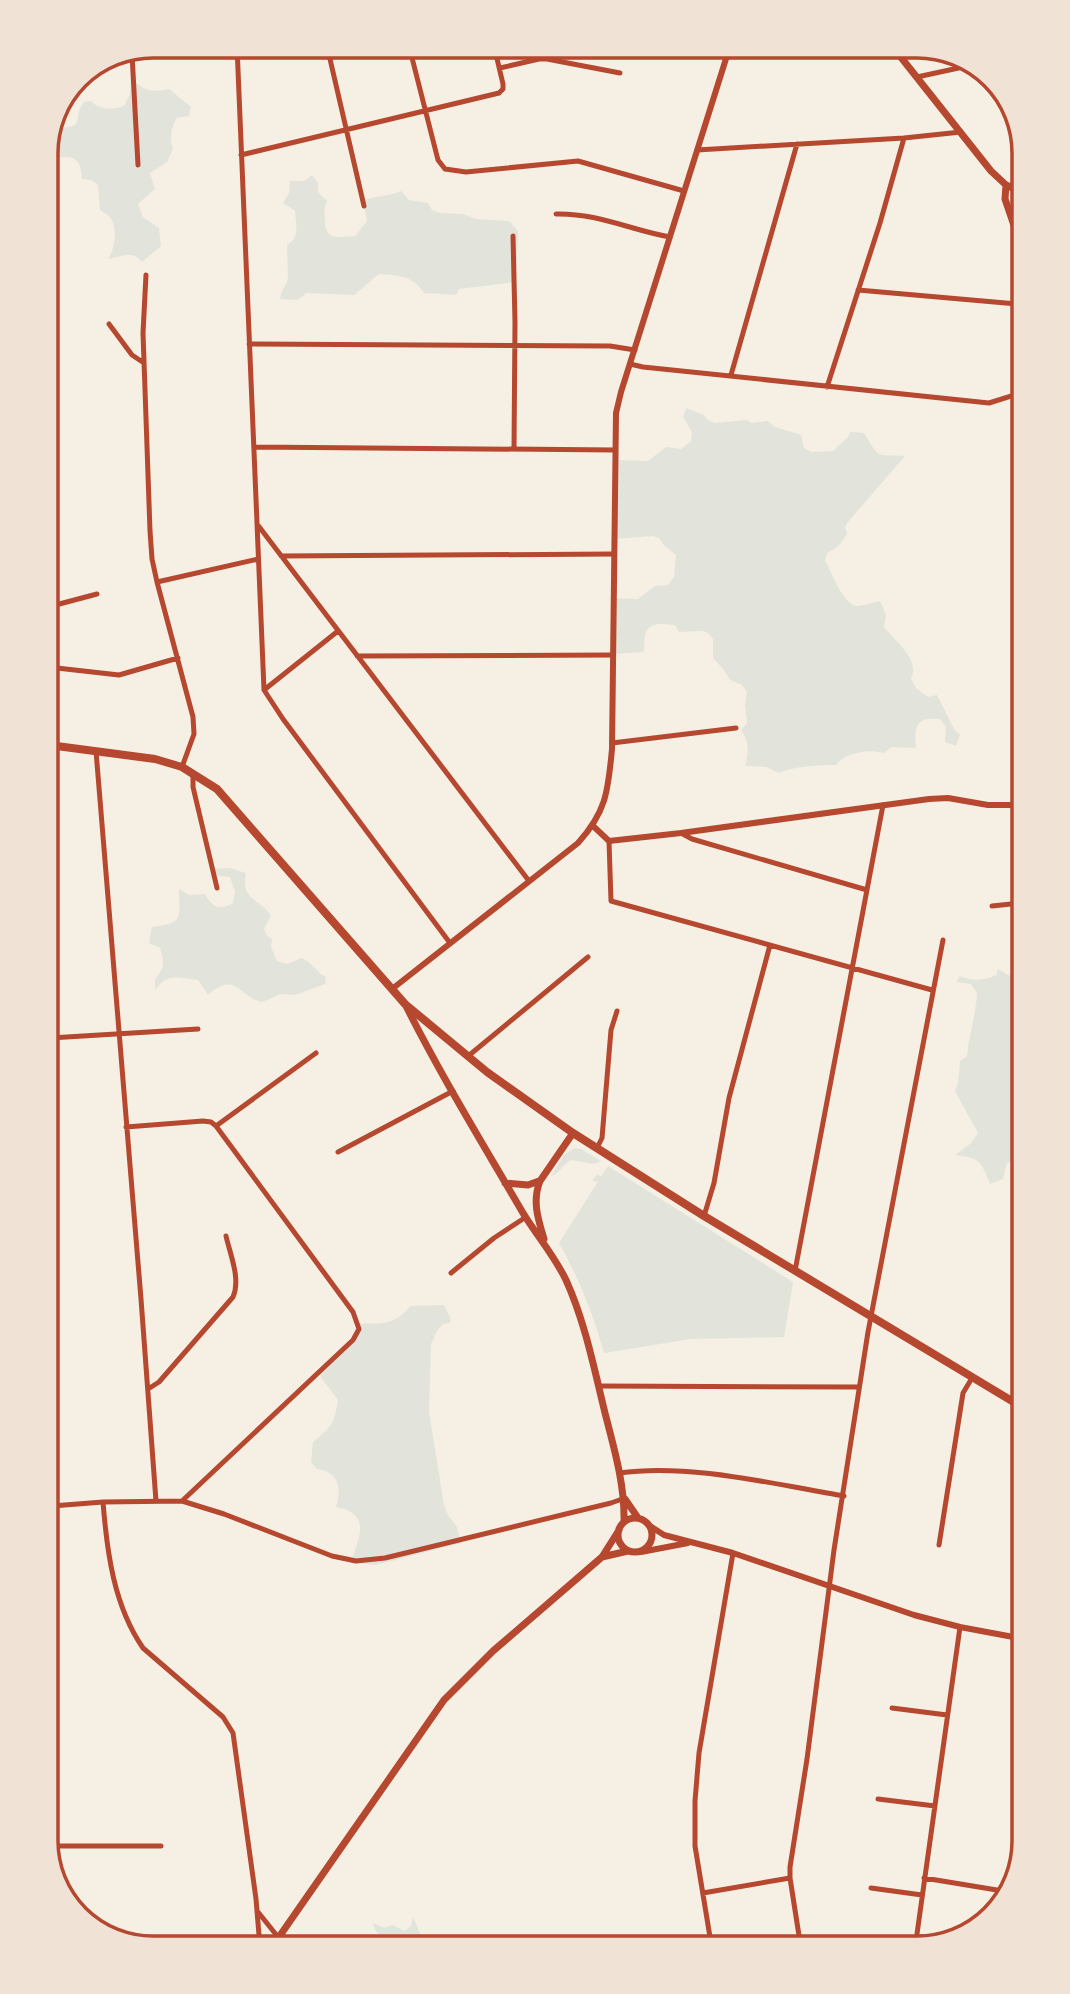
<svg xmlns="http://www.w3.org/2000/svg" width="1070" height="1994" viewBox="0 0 1070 1994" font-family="'Fira Sans Condensed',sans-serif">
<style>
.green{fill:#e2e4dc}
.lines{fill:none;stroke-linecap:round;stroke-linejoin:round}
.minor{stroke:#b5482f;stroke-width:5}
.tertiary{stroke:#b5482f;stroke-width:6}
.secondary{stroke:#b5482f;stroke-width:7}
.primary{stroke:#b5482f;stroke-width:8}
.rim{fill:none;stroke:#b5482f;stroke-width:3.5}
</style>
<rect width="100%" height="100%" fill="#f6efe4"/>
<!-- green -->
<path class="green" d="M131,77H132C142,91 152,93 169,89L191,107L189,116L177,118C171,127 169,139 173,149L167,162L150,173L155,189L138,204L143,217L159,228L161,246L142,262C131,249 123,257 108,259C115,249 118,228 110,217C107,214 103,212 100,210L98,185L91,180L82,179C81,156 71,154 50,160L46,170V147L55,127C88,129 71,119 84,102L91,101C99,110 113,110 124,106L130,94Z
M312,175L318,183V192L327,201C324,207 324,212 325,219C325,241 337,237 355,236L367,221L363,202L364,200C376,196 390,196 401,191L409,200L428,203L432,210L440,213L463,214L476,219L509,221L518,231L516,282L459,289L456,295L424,293C413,276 398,275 379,274L354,295L306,293L298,300L280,299C282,287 286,287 288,278L287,245C300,238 296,224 295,211L283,203L289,193L290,181H304Z
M686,408L704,415L708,420L715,423L746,420L752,423L768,421L775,427L801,435L804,448L812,452L833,451L848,437L850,432L864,433C881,461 875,454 905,456L848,522L845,527L847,534C841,544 837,548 827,553L825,560C831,571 843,605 857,606C864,606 873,602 880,601L886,615L884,627C893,639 911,652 913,668C914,672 912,676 911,679L916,688L928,697L937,695L954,729L960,735L956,746L945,742L946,727L940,719C916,717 914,725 916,748L892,747L884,753C869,749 846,752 836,765C818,765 795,766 778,773L767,767L745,766C749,754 749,740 741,730L747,723L745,705L747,692L742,685L730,680L724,670L713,658V639L708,633L702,631L679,632L676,626C670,624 665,624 659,624C642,626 645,639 644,652L613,654V598L638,599L655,586L668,585L674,577L676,555L664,545L659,538L653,536L614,539L615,460L648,461L666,447L681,449L691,441L692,432L683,417Z
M229,868L246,873C241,900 256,896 271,915L264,929L267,936L272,939L271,947L277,961L287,964L302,958C313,963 316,972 326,977L325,984L295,995L281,994L262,1002C238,997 237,970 208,995L198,980C179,978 167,972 155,990V979C165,968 164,962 160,948L149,943L152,927C185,923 179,918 179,889L189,895L205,894C212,907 219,911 233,903L235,892L230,877L218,876L212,869Z
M998,969L1012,977L1013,1006L1021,1020V1161L1007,1163L1003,1179L990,1184C981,1161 980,1158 955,1155L971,1143L978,1133L955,1091L958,1083L960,1061L967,1056C969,1034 976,1015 977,993L971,984L956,982L960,976C972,981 985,981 996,975Z
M575,1148L581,1149L601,1161L594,1164L571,1160C563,1164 559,1174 551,1176L565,1154Z
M608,1166L793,1282L784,1337L691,1339L604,1353C593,1314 579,1278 559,1243L599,1180L596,1182L592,1180L598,1174L601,1177Z
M444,1305L450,1317V1323L443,1324L437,1331L431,1344L429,1412L444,1505L448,1515L457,1527L461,1543L376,1565L351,1562C359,1537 372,1514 336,1507C342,1488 339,1472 317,1469L311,1462L313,1442C332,1426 334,1425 338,1400L320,1376L356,1340L358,1324C381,1323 395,1326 410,1306Z
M413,1917L425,1945L388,1946L375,1930L373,1923L384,1928L392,1925L405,1931L411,1926Z"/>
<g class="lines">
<!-- minor -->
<path class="minor" d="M237,46L264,690L283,719L450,943
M327,46L364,206
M409,46L438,160L445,169L466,172L578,161L684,191
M149,47L200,46
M132,54L138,165
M500,68L539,59H547L620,73
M917,77L977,64
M697,150L904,138L961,132
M241,155L499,93L503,89V84L494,46
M556,214C598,213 630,230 670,237
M513,236L515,322L514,449
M146,275L143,333L150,531L152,559L157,582L193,717L194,734L182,767
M858,290L1017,304
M109,324L132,355L144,363
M249,344L610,346L635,350
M630,364L643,367L989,403L1018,394
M731,375L797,144
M827,387L880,223L904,138
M254,447L615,450
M257,524L529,881
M281,556L614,554
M157,582L258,559
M48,607L97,594
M357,656L612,655
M48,667L119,675L178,658
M264,690L338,631
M612,743L736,728
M96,751L141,1299L156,1501
M193,774V787L217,888
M681,833L692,839L867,890
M609,841L611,901L932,990
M992,906L1020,903
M50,1038L198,1029
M467,1057L588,957
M216,1126L316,1053
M597,1148L602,1138L611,1030L617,1011
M338,1152L453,1091
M704,1216L714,1183L729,1098L770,945
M795,1271L883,805
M451,1273L494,1238L526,1217
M599,1386L859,1387
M148,1389L159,1382L233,1297C241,1279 230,1254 226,1236
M52,1454L57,1506
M619,1473C689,1463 773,1484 844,1496
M182,1501L224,1514L332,1556L356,1561L385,1558L611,1503L625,1498
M103,1502C107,1553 114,1606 143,1648L223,1717L233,1733L256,1899L260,1947
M52,1506L103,1502L182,1501L353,1340L359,1329L353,1312L216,1126L211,1122L203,1121L126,1127
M939,1545L963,1393L972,1378
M892,1708L947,1715
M878,1799L935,1806
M54,1846H161
M924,1878L1009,1892
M871,1888L922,1895
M703,1893L790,1878
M258,1912L278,1937
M916,1941L960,1627
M800,1942L790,1878V1867L807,1759L834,1550L868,1332L943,940
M711,1943L695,1846V1801L699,1753L733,1553"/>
<!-- tertiary -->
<path class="tertiary" d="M592,825L609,841L681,833L929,799L948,798L988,805H1019
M392,989L578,843C607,811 608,790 612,749L616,413L621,392L730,46
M650,1526L664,1535L733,1553L914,1615L960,1627L1024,1639
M641,1552L688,1543
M147,1948L170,1944L187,1948"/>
<!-- secondary -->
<path class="secondary" d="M892,46L991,171L1006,185L1017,190
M1006,185L1005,199L1017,234
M405,1004C441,1076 483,1144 523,1213C537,1236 554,1255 566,1280C585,1322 594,1368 605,1413C614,1448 625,1485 624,1522
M505,1183L528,1185L539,1181
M544,1239C538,1219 532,1201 540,1181L573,1133
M625,1499L638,1518
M618 1535a17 17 0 1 1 34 0a17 17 0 1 1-34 0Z
M602,1557L628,1551
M272,1947L444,1700L493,1651L602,1557L619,1530"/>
<!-- primary -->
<path class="primary" d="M49,745L155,759L182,767L217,789L405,1004L487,1072L573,1133L704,1216L1022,1407"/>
</g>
<!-- crop -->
<path d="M0 0H1070V1994H0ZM153 58H917A95 95 0 0 1 1012 153V1841A95 95 0 0 1 917 1936H153A95 95 0 0 1 58 1841V153A95 95 0 0 1 153 58Z" fill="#f1e2d6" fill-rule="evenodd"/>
<path class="rim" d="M153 58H917A95 95 0 0 1 1012 153V1841A95 95 0 0 1 917 1936H153A95 95 0 0 1 58 1841V153A95 95 0 0 1 153 58Z"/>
</svg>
